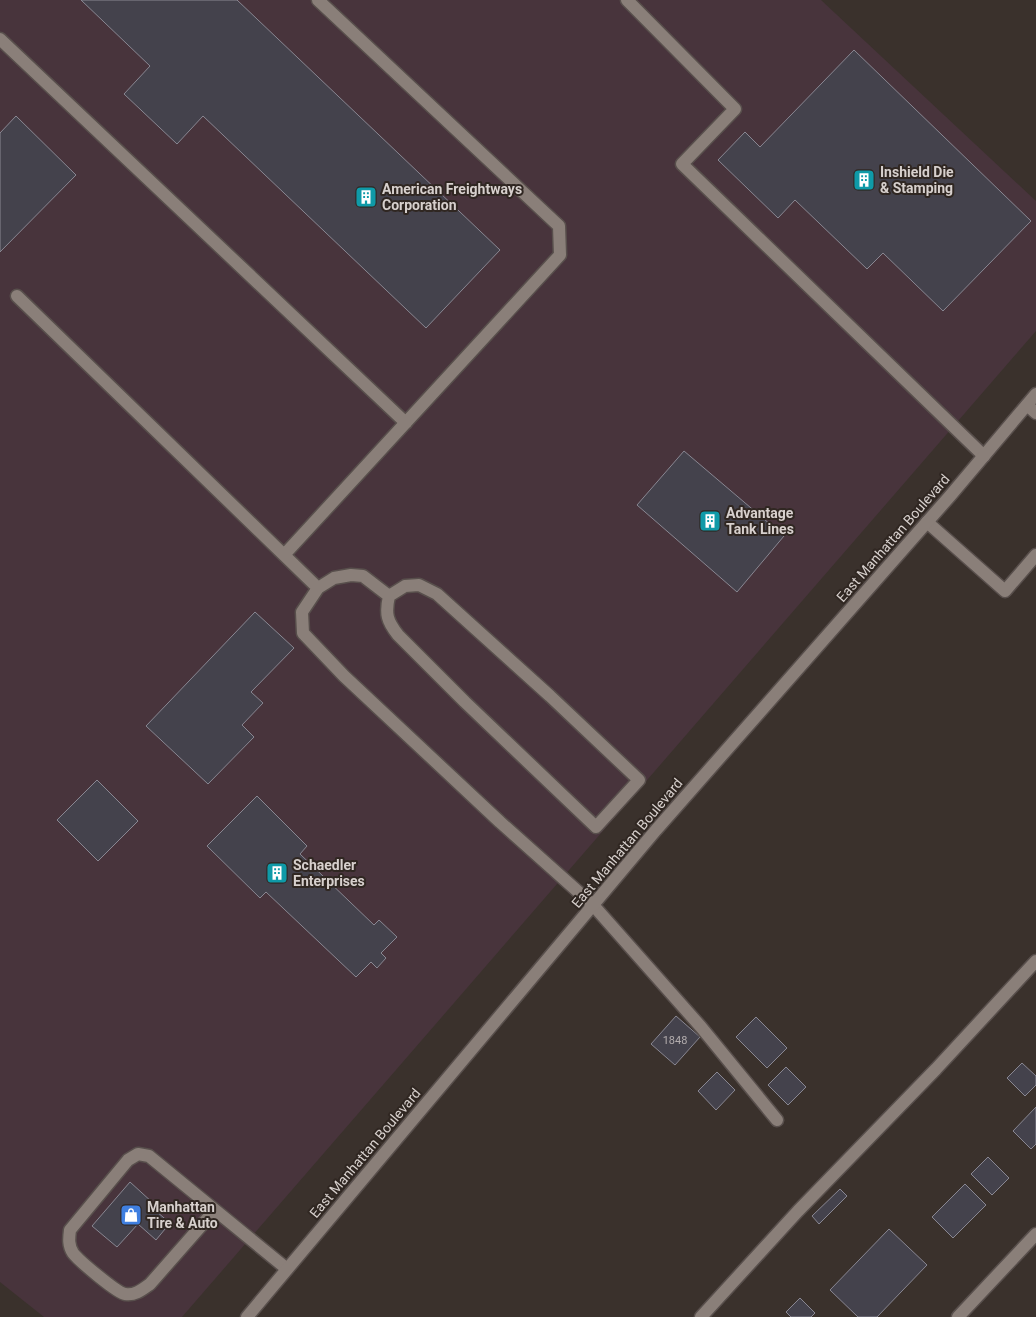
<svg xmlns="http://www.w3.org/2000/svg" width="1036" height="1317" viewBox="0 0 1036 1317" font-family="Roboto,sans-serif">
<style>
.industrial{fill:#48343c}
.building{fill:#44424c;stroke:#898792}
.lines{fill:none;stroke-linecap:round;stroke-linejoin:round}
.lane-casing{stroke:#584f4c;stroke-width:15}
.street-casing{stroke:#584f4c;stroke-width:15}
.secondary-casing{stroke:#584f4c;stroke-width:15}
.lane{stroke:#8a7f79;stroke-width:12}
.street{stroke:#8a7f79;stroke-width:12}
.secondary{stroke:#8a7f79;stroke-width:12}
.labels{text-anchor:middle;stroke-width:4;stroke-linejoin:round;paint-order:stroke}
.number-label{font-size:11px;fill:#b2acad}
.poi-label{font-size:14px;font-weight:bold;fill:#d7d0cd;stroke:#302722;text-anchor:start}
.street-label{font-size:14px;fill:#d7d0cd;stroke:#302722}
</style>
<rect width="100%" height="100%" fill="#3a312c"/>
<!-- industrial -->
<path class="industrial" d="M0,0H821L1036,201V331L182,1317H44L0,1282Z"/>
<!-- building -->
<path class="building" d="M81,0H237L500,250L426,328L203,116L177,144L124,94L150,66Z
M854,50L1031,221L943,311L883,253L867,269L795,200L778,218L718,160L745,132L760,147Z
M16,116L76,175L0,252V133Z
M684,451L784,536L737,592L637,505Z
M255,612L294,648L251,692L263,703L242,725L254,737L208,784L146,726Z
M97,780L138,821L98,861L57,820Z
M257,796L307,846L300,854L374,925L379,920L397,937L381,953L386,958L377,968L371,962L356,977L266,892L260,898L207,846Z
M676,1016L700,1037L675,1065L651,1044Z
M756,1017L787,1048L767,1068L736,1037Z
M1022,1063L1036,1076V1085L1025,1096L1007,1078Z
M786,1067L806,1087L788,1105L768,1085Z
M717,1072L735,1090L716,1110L698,1091Z
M1036,1107V1144L1031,1149L1013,1131Z
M988,1157L1009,1178L992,1195L971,1174Z
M130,1182L153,1203L150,1206L170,1223L156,1240L138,1224L117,1247L92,1226Z
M965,1184L986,1205L953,1238L932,1217Z
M840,1189L847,1196L819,1224L812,1216Z
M889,1229L927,1265L877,1317H858L830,1290Z
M800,1298L815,1313L811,1317H791L786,1312Z"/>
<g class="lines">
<!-- lane casing -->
<g class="lane-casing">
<path id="lane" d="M627,0L735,109L682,164L984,456
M0,39L406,423
M17,296L318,588
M1027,405L1036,413
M927,522L1005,591L1036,555
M284,555L560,255L559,226L318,0
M419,585L437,594L550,696L639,780L596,827L465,702L398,635C387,621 385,614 389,596L405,586Z
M389,596L363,576L351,575L334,578L318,588L302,612L303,633L344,676L500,822L593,905L701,1027L777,1120
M215,1210L150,1284C143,1289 135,1296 125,1294C117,1293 78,1260 73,1253C68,1245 69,1238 70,1230L128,1160L138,1154L149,1156L287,1269
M701,1317L798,1211L936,1069L1036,961"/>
</g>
<!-- street casing -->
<g class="street-casing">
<path id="street" d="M958,1317L1036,1234"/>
</g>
<!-- secondary casing -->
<g class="secondary-casing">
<path id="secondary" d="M247,1317L656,830L950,496L1036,394"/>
</g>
<!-- lane -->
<use href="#lane" class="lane"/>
<!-- street -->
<use href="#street" class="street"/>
<!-- secondary -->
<use href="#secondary" class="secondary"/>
</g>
<!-- icons -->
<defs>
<g id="building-square" transform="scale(1.125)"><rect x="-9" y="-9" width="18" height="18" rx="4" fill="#0f9aa8" stroke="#302722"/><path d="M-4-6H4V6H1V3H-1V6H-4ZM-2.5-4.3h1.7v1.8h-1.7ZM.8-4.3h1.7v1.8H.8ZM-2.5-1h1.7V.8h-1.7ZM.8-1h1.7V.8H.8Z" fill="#fff"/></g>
<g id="shop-square" transform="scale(1.125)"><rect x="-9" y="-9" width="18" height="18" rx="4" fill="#3f7fe0" stroke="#302722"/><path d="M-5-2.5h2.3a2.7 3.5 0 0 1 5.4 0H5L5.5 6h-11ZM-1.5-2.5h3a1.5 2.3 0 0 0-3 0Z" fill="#fff"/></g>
</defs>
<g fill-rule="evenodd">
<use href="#building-square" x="864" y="180"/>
<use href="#building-square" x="366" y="197"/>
<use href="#building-square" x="710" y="521"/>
<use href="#building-square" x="277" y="873"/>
<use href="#shop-square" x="131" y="1215"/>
</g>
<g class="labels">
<!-- number labels -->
<g class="number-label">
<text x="675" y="1044">1848</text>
</g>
<!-- poi labels -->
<g class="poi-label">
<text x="880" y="177">Inshield Die<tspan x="880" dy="16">&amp; Stamping</tspan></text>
<text x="382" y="194">American Freightways<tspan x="382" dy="16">Corporation</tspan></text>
<text x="726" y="518">Advantage<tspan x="726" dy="16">Tank Lines</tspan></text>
<text x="293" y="870">Schaedler<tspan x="293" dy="16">Enterprises</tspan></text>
<text x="147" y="1212">Manhattan<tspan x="147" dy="16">Tire &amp; Auto</tspan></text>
</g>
<!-- street labels -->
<g class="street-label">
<text transform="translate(893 538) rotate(-49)" y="5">East Manhattan Boulevard</text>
<text transform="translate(627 843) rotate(-50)" y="5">East Manhattan Boulevard</text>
<text transform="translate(365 1153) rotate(-50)" y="5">East Manhattan Boulevard</text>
</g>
</g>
</svg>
